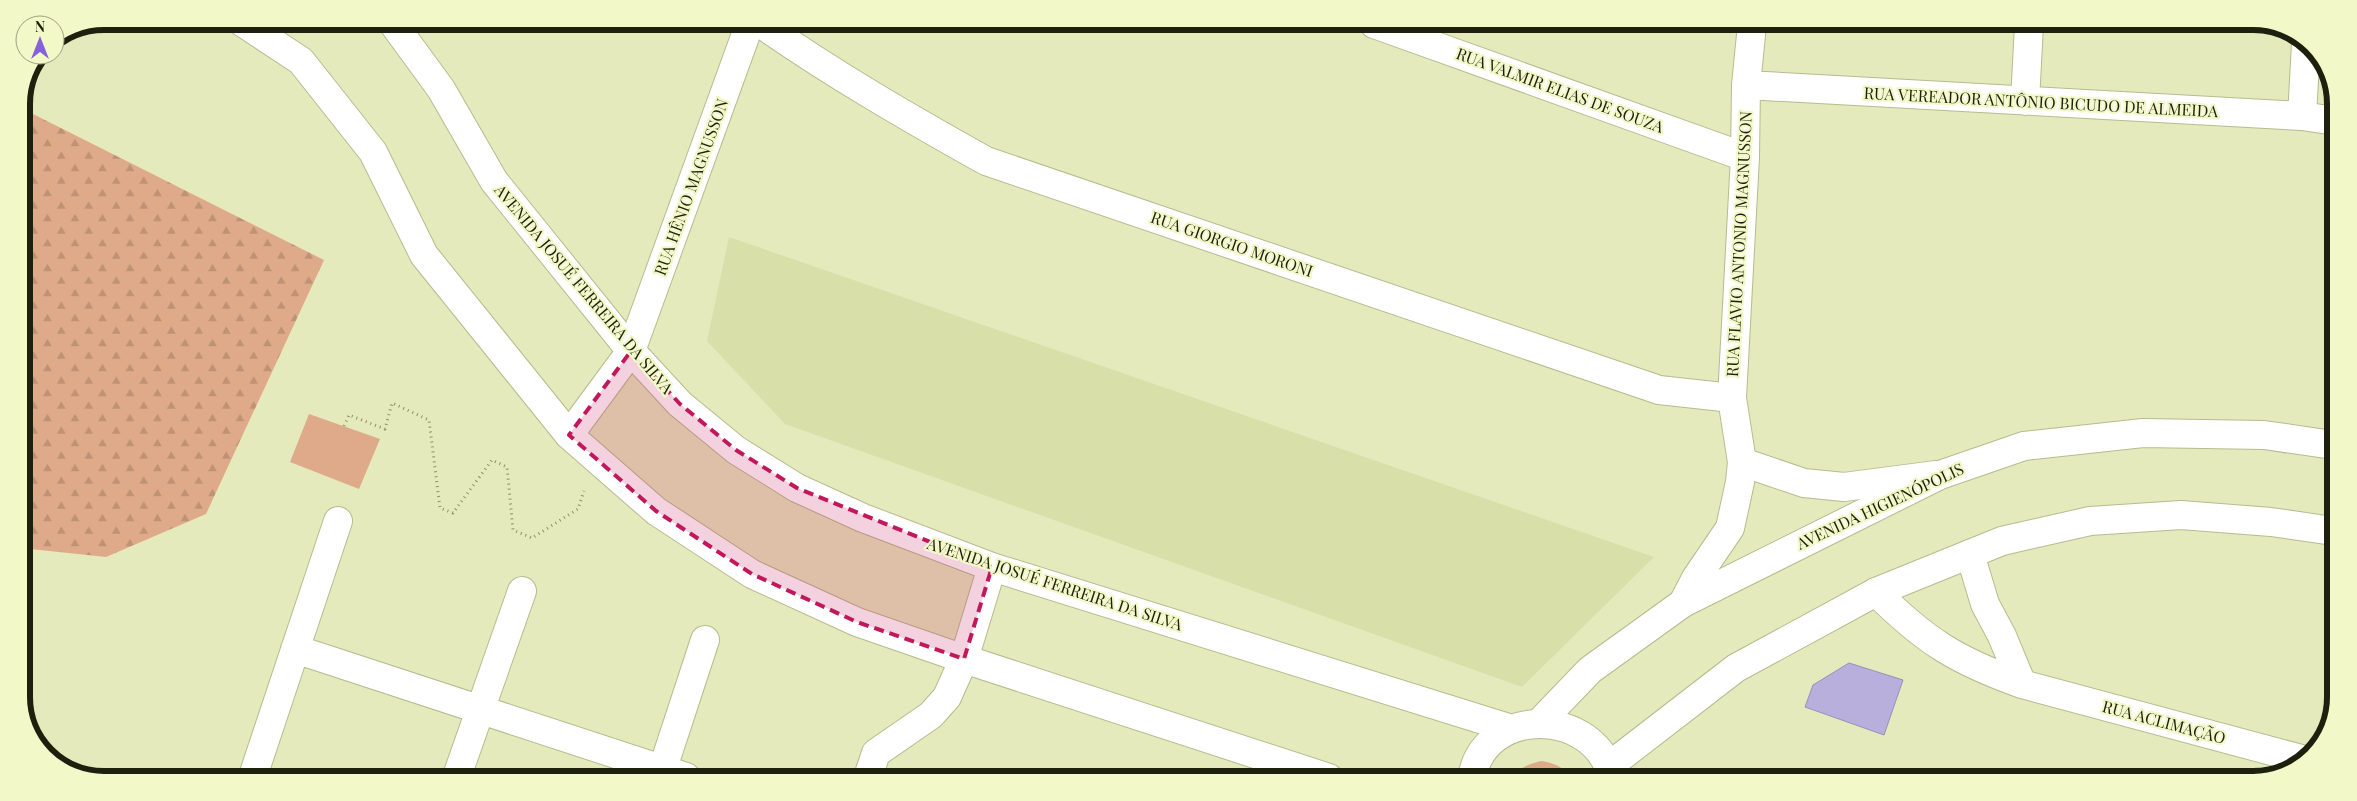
<svg xmlns="http://www.w3.org/2000/svg" width="2357" height="801" viewBox="0 0 2357 801" font-family="'Playfair Display',serif">
<style>
.built{fill:#d9dfa9}
.green{fill:#dfaa89}
.forest{fill:url(#forest-firs)}
.building{fill:#b8afdc;stroke:#9890ba}
.lines{fill:none;stroke-linecap:round;stroke-linejoin:round}
.street-casing{stroke:#b6bc8e;stroke-width:30}
.secondary-casing{stroke:#b6bc8e;stroke-width:30}
.path{stroke:#8c906e;stroke-width:3;stroke-dasharray:1 4;stroke-linecap:butt}
.street{stroke:#fff;stroke-width:28}
.secondary{stroke:#fff;stroke-width:28}
.marked{fill:#c2185b;fill-opacity:0.2;stroke:#c2185b;stroke-width:4;stroke-dasharray:10 6;stroke-linejoin:round}
.labels{text-anchor:middle;stroke-width:4.5;stroke-linejoin:round;paint-order:stroke}
.street-label{font-size:16px;fill:#1e200e;stroke:#f2f8c8}
.rim{fill:none;stroke:#1e200e;stroke-width:6}
</style>
<defs>
<pattern id="forest-firs" width="22" height="20" patternUnits="userSpaceOnUse" patternTransform="scale(1.25)"><rect width="22" height="20" fill="#dfaa89"/><path d="M5 1l3.5 6h-7zM16 11l3.5 6h-7z" fill="#bf9275"/></pattern>
</defs>
<rect width="100%" height="100%" fill="#e4eabb"/>
<!-- built -->
<path class="built" d="M729,237L1654,557L1522,687L785,424L707,341Z"/>
<!-- green -->
<path class="green" d="M309,414L380,439L359,489L290,462Z
M1541,761C1555,763 1563,767 1571,778H1513C1520,767 1529,764 1541,761Z"/>
<!-- forest -->
<path class="forest" d="M21,108L324,260L206,514L106,557L21,548Z"/>
<!-- building -->
<path class="building" d="M1849,663L1903,680L1884,735L1805,707L1813,685Z"/>
<g class="lines">
<!-- street casing -->
<g class="street-casing">
<path id="street" d="M760,23C833,74 909,118 986,161L1659,390L1732,398
M1374,24L1745,157
M1746,85L2302,116L2335,121
M2025,101L2029,25
M2302,116L2306,44
M631,351L750,23
M1742,462L1804,483L1844,487L1936,475
M1970,554L1985,604L2002,636L2022,684
M1876,592C1925,641 1957,661 2022,684L2305,760
M1683,603L1696,578L1730,528L1740,482L1742,462L1732,398L1745,157L1746,85L1752,25
M295,649L686,777
M253,776L338,521
M457,776L522,591
M660,777L705,640
M868,777L876,753L931,715L947,697L964,659"/>
</g>
<!-- secondary casing -->
<g class="secondary-casing">
<path id="secondary" d="M242,22L301,61L373,152L424,255L569,435L656,511L752,574L857,622L964,659L1329,778
M392,22L441,89L494,181L631,351L680,404L736,450L797,488L863,518L992,567L1512,729
M569,435L631,351
M964,659L992,567
M1540,722L1590,670L1683,603L1940,475L2024,446L2143,433L2264,435L2333,445
M1609,766L1736,668L1876,592L2002,541L2090,521L2181,515L2271,522L2333,531
M1472,778C1484,705 1596,707 1612,778"/>
</g>
<!-- path -->
<path class="path" d="M344,426L349,415L385,429L392,403L429,420L440,508L453,513L492,460L507,467L513,530L532,538L578,509L584,491"/>
<!-- street -->
<use href="#street" class="street"/>
<!-- secondary -->
<use href="#secondary" class="secondary"/>
</g>
<!-- marked area -->
<path class="marked" d="M631,351L680,404L736,450L797,488L992,567L964,659L857,622L752,574L656,511L569,435Z"/>
<g class="labels">
<!-- street labels -->
<g class="street-label">
<text transform="translate(1560 90) rotate(20)" y="6">RUA VALMIR ELIAS DE SOUZA</text>
<text transform="translate(2041 102) rotate(3)" y="6">RUA VEREADOR ANTÔNIO BICUDO DE ALMEIDA</text>
<text transform="translate(691 187) rotate(-70)" y="6">RUA HÊNIO MAGNUSSON</text>
<text transform="translate(1232 244) rotate(19)" y="6">RUA GIORGIO MORONI</text>
<text transform="translate(1739 244) rotate(-87)" y="6">RUA FLAVIO ANTONIO MAGNUSSON</text>
<text transform="translate(584 289) rotate(50)" y="6">AVENIDA JOSUÉ FERREIRA DA SILVA</text>
<text transform="translate(1880 506) rotate(-25)" y="6">AVENIDA HIGIENÓPOLIS</text>
<text transform="translate(1055 584) rotate(18)" y="6">AVENIDA JOSUÉ FERREIRA DA SILVA</text>
<text transform="translate(2164 722) rotate(15)" y="6">RUA ACLIMAÇÃO</text>
</g>
</g>
<!-- crop -->
<path d="M0 0H2357V801H0ZM104 30H2253A74 74 0 0 1 2327 104V697A74 74 0 0 1 2253 771H104A74 74 0 0 1 30 697V104A74 74 0 0 1 104 30Z" fill="#f2f8c8" fill-rule="evenodd"/>
<path class="rim" d="M104 30H2253A74 74 0 0 1 2327 104V697A74 74 0 0 1 2253 771H104A74 74 0 0 1 30 697V104A74 74 0 0 1 104 30Z"/>
<!-- north arrow -->
<g transform="translate(40 40)"><circle r="24" fill="#f2f8c8" stroke="#9da27e"/>
<path d="M0-4L9 19L0 12L-9 19Z" fill="#8561dc"/>
<text y="-8" font-size="14" font-weight="bold" text-anchor="middle" fill="#1e200e">N</text>
</g>
</svg>
